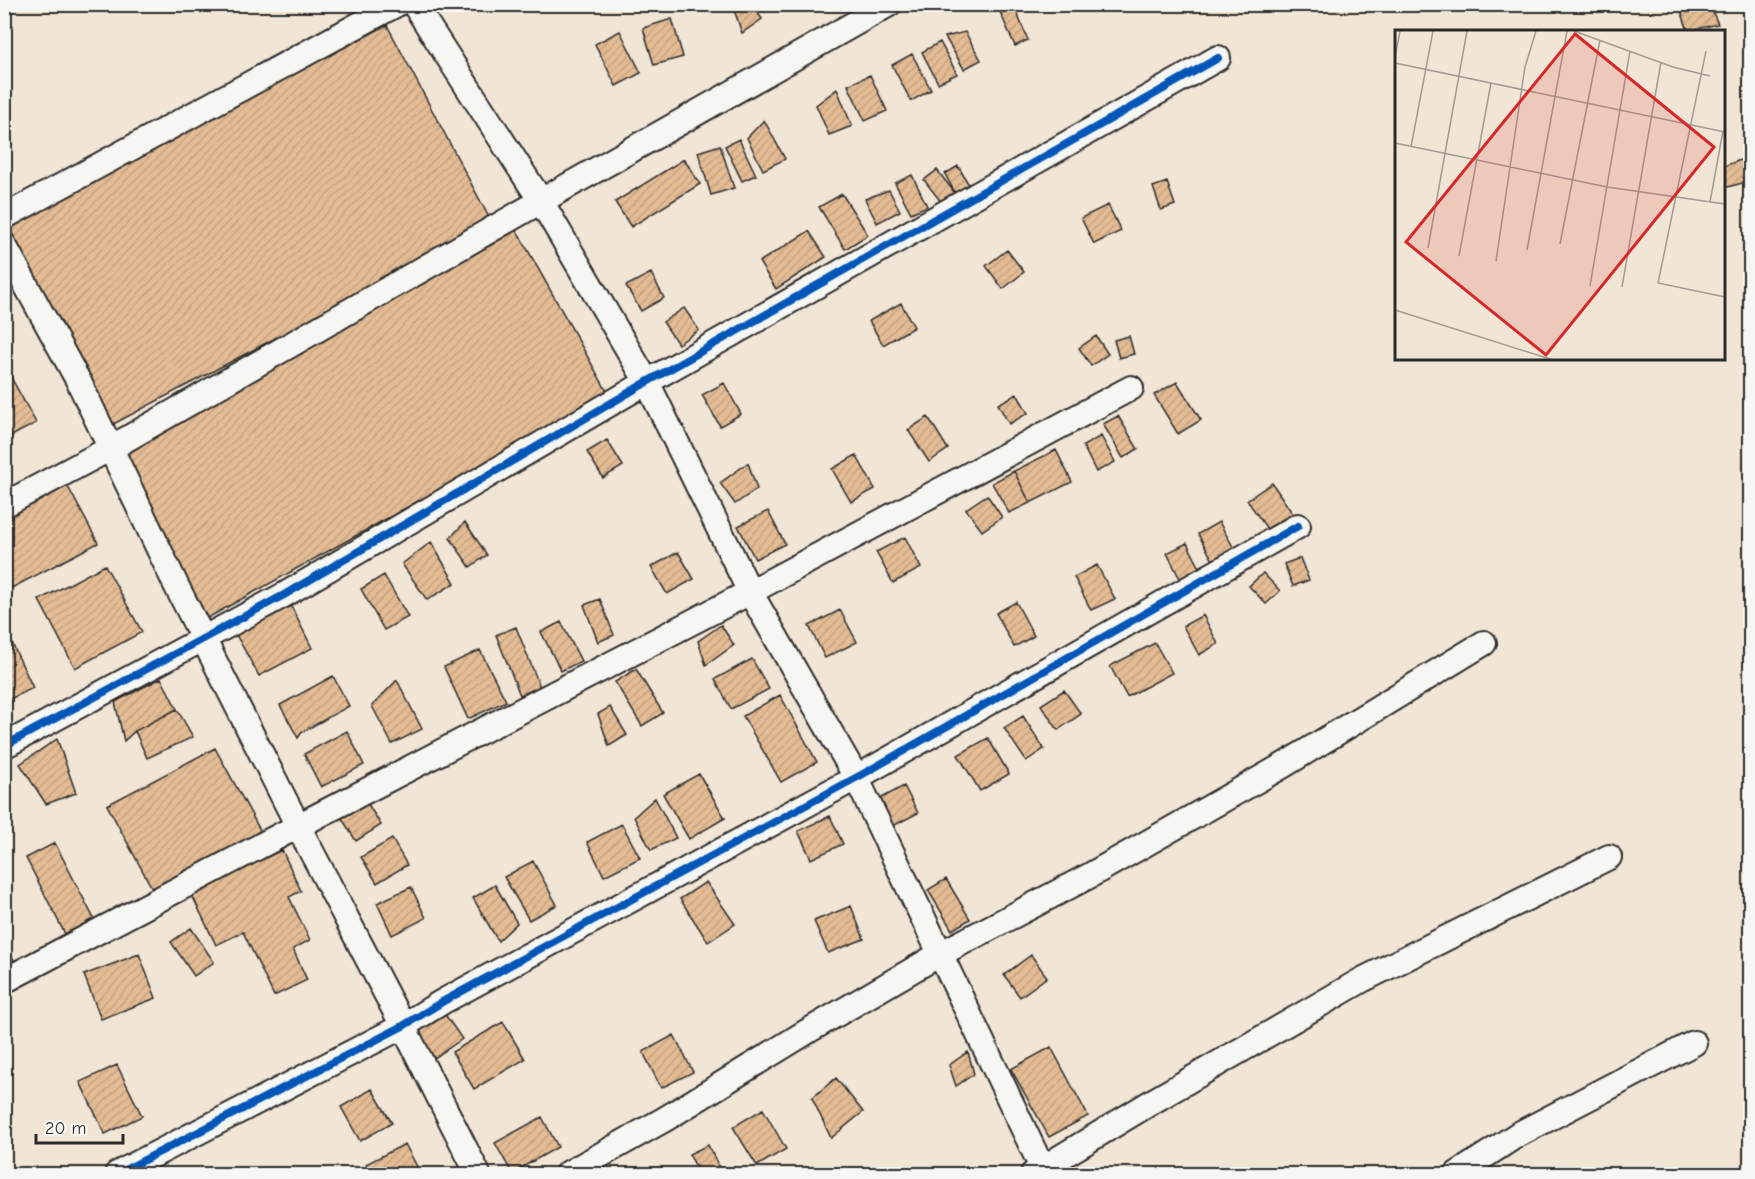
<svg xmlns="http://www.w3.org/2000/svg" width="1755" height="1179" viewBox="0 0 1755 1179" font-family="'Comic Neue',sans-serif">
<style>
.building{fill:url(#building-hatch);stroke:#2b2b2b;stroke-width:1.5}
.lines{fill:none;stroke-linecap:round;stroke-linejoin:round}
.minor-casing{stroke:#2b2b2b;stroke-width:28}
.minor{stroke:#f6f6f2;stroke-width:24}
.cycleway-casing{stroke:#f6f6f2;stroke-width:11}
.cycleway{stroke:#0057b8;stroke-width:8}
.inset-road{fill:none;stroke:#a29b92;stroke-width:1.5}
.view{fill:#d62828;fill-opacity:0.15;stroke:#d62828;stroke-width:3}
.inset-edge{fill:none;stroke:#2b2b2b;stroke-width:3}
</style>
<defs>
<pattern id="building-hatch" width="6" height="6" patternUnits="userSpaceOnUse" patternTransform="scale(1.5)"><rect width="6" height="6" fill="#e4bc94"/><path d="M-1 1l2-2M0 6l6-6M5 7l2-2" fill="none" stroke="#c4a280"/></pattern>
</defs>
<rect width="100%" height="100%" fill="#f1e5d6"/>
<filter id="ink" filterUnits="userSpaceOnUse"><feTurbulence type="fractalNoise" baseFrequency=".0167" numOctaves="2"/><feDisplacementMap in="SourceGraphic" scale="12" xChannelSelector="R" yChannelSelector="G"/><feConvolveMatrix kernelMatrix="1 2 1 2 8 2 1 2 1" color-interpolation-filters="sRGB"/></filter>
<g filter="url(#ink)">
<!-- building -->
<path class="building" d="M732,4H752L762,19L742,33Z
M1679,4H1709L1718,24L1688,31Z
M1014,6L1028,40L1015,46L1000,12Z
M672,19L683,57L654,65L643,28Z
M387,25L492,223L106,428L4,236V227Z
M620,31L641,73L616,86L595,44Z
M965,32L981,60L964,69L945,37Z
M940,42L957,74L938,83L922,52Z
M912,54L931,90L911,101L892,65Z
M870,75L887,111L865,121L848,85Z
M837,89L852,126L829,135L816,105Z
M764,120L785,159L763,170L747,138Z
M739,139L756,175L742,181L725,146Z
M720,145L734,188L711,195L698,152Z
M684,159L700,184L631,227L615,202Z
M1743,159L1750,172V181L1724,188V166Z
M958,166L969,185L955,193L945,174Z
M937,170L955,193L942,203L924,180Z
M912,175L927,206L911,213L895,183Z
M1167,182L1175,205L1161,210L1153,187Z
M889,190L900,211L877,223L865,199Z
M842,194L868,235L845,249L819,207Z
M1108,205L1121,231L1094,244L1081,218Z
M516,229L609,395L204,620L118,451Z
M809,231L826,257L776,289L759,262Z
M1007,250L1024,272L1003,289L986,266Z
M651,273L664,298L641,311L626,286Z
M901,303L914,327L883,345L869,321Z
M684,308L699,330L678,344L663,322Z
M1096,336L1108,354L1091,366L1079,348Z
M1129,336L1134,354L1119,358L1114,340Z
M7,370L36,423L4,440V372Z
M1177,382L1201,420L1178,434L1154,395Z
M724,383L741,414L720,426L702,395Z
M1017,394L1028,413L1009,424L998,404Z
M1118,416L1138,449L1123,458L1103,424Z
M928,417L948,449L929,462L908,430Z
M1101,436L1115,462L1096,472L1083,446Z
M607,440L623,466L603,478L587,452Z
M1056,450L1072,482L1030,503L1014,471Z
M856,455L875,489L851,502L832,469Z
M748,463L757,489L735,504L720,483Z
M1014,471L1030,503L1009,513L992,483Z
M66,483L98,543L4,592V515Z
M1272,483L1299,523L1274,539L1247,500Z
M987,495L1002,517L982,531L966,509Z
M768,511L785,544L755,559L738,526Z
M465,522L487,555L470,567L450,538Z
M1219,522L1239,557L1218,569L1198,534Z
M905,537L921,568L893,583L876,552Z
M431,542L455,583L427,600L402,564Z
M1187,543L1203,574L1183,585L1167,553Z
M678,552L694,579L667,594L651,567Z
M1300,558L1309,580L1293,586L1284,564Z
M105,565L142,632L75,668L39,600Z
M1097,565L1115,599L1091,610L1074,577Z
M1263,573L1280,591L1266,604L1249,586Z
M384,575L408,617L384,630L361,589Z
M600,599L614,635L598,642L584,605Z
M289,602L312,648L259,676L234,631Z
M1016,602L1034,636L1014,647L996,613Z
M840,610L857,642L825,658L809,626Z
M1203,615L1218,644L1199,655L1183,626Z
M561,622L581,661L561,671L541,632Z
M721,625L734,645L706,665L698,641Z
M516,627L540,687L520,695L496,635Z
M11,641L33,688L6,701L4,645Z
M1155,643L1172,673L1127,697L1110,666Z
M480,650L506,701L468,719L444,667Z
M752,659L769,689L731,709L715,679Z
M636,669L663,713L642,726L615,682Z
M333,676L349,706L302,732L298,738L280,705Z
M161,678L177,709L135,731L124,741L115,702Z
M397,680L422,729L392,744L372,706Z
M1064,690L1081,714L1058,730L1041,705Z
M780,695L817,762L781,782L743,716Z
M610,707L627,735L609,746L598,714Z
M177,709L193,737L147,758L135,731Z
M1023,716L1044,749L1026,761L1004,728Z
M347,731L364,765L321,787L304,754Z
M988,738L1009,774L980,791L958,755Z
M57,739L76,793L46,804L20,764Z
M215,748L261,832L153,890L107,805Z
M699,774L725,818L689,839L663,794Z
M904,786L918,813L889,828L876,801Z
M655,798L676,838L651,850L634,817Z
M366,801L381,825L356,841L341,817Z
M830,816L843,844L811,859L798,831Z
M622,824L640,858L604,876L587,842Z
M392,839L407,865L377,883L361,857Z
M55,843L94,919L65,934L26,858Z
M282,850L301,891L289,897L310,940L293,949L307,980L274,996L243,932L216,945L191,893Z
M533,861L557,905L529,920L504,877Z
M946,879L970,919L952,930L928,890Z
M706,882L735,924L708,942L680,899Z
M495,885L517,923L498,941L473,898Z
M411,887L426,918L392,935L377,903Z
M851,906L864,939L828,953L814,921Z
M191,928L214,962L194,976L171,942Z
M4,942L19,969L4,977Z
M139,954L156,998L101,1019L84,975Z
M1031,955L1047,977L1020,997L1004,975Z
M444,1013L462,1039L433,1059L415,1033Z
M503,1022L525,1059L474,1089L452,1052Z
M674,1035L693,1072L661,1088L643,1052Z
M1051,1047L1088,1116L1049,1137L1011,1069Z
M968,1052L974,1074L956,1086L949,1065Z
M117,1065L142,1116L105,1134L80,1082Z
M836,1078L863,1112L831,1138L812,1098Z
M372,1089L392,1123L360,1141L341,1107Z
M763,1109L786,1149L757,1166L733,1127Z
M542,1117L558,1147L512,1173L495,1143Z
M405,1144L421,1174H372L366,1164Z
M708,1145L722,1173L720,1174H700L689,1154Z"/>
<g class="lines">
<!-- minor casing -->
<g class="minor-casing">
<path id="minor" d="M414,4L541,201L647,382L750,592L856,777L1045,1174
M4,217L397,4
M4,245L79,382L176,585L298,826L403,1026L478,1174
M4,505L111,448L541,201L889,4
M4,746L284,595L647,382L1218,58
M4,981L298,826L750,592L1131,388
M117,1174L403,1026L442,1002L863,774L1298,526
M567,1174L665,1119L808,1031L940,954L1089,876L1284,765L1484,643
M1033,1174L1155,1100L1362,980L1609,857
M1457,1174L1517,1135L1694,1043"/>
</g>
<!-- minor -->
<use href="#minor" class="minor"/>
<!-- cycleway casing -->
<g class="cycleway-casing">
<path id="cycleway" d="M4,746L284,595L647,382L1218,58
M117,1174L403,1026L442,1002L863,774L1298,526"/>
</g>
<!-- cycleway -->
<use href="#cycleway" class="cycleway"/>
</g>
</g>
<!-- overview -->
<g transform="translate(1395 30)">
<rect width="330" height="330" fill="#f1e5d6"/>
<path class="inset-road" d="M179,1L278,37L315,46M311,21L263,253L330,267M0,27L5,1M0,33L330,102M0,113L212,157L330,174M16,117L38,1M315,172L328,101M165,214L205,10M33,218L72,1M132,220L172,1M64,226L96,53M101,231L130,37L141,1M195,256L235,21M227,257L266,32M0,280L155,329"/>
<path class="view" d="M180,4L319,117L151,325L11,212Z"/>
<rect width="330" height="330" class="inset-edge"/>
</g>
<!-- margin -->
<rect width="1755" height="1179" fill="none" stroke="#f6f6f2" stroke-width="24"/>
<rect x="12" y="12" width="1731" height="1155" fill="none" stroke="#2b2b2b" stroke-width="2" filter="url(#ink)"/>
<!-- scale -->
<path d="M36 1134v9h87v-9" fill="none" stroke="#2b2b2b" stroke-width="3"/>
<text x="45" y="1134" font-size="18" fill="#2b2b2b" stroke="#f6f6f2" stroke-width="4.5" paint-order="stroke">20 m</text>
</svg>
